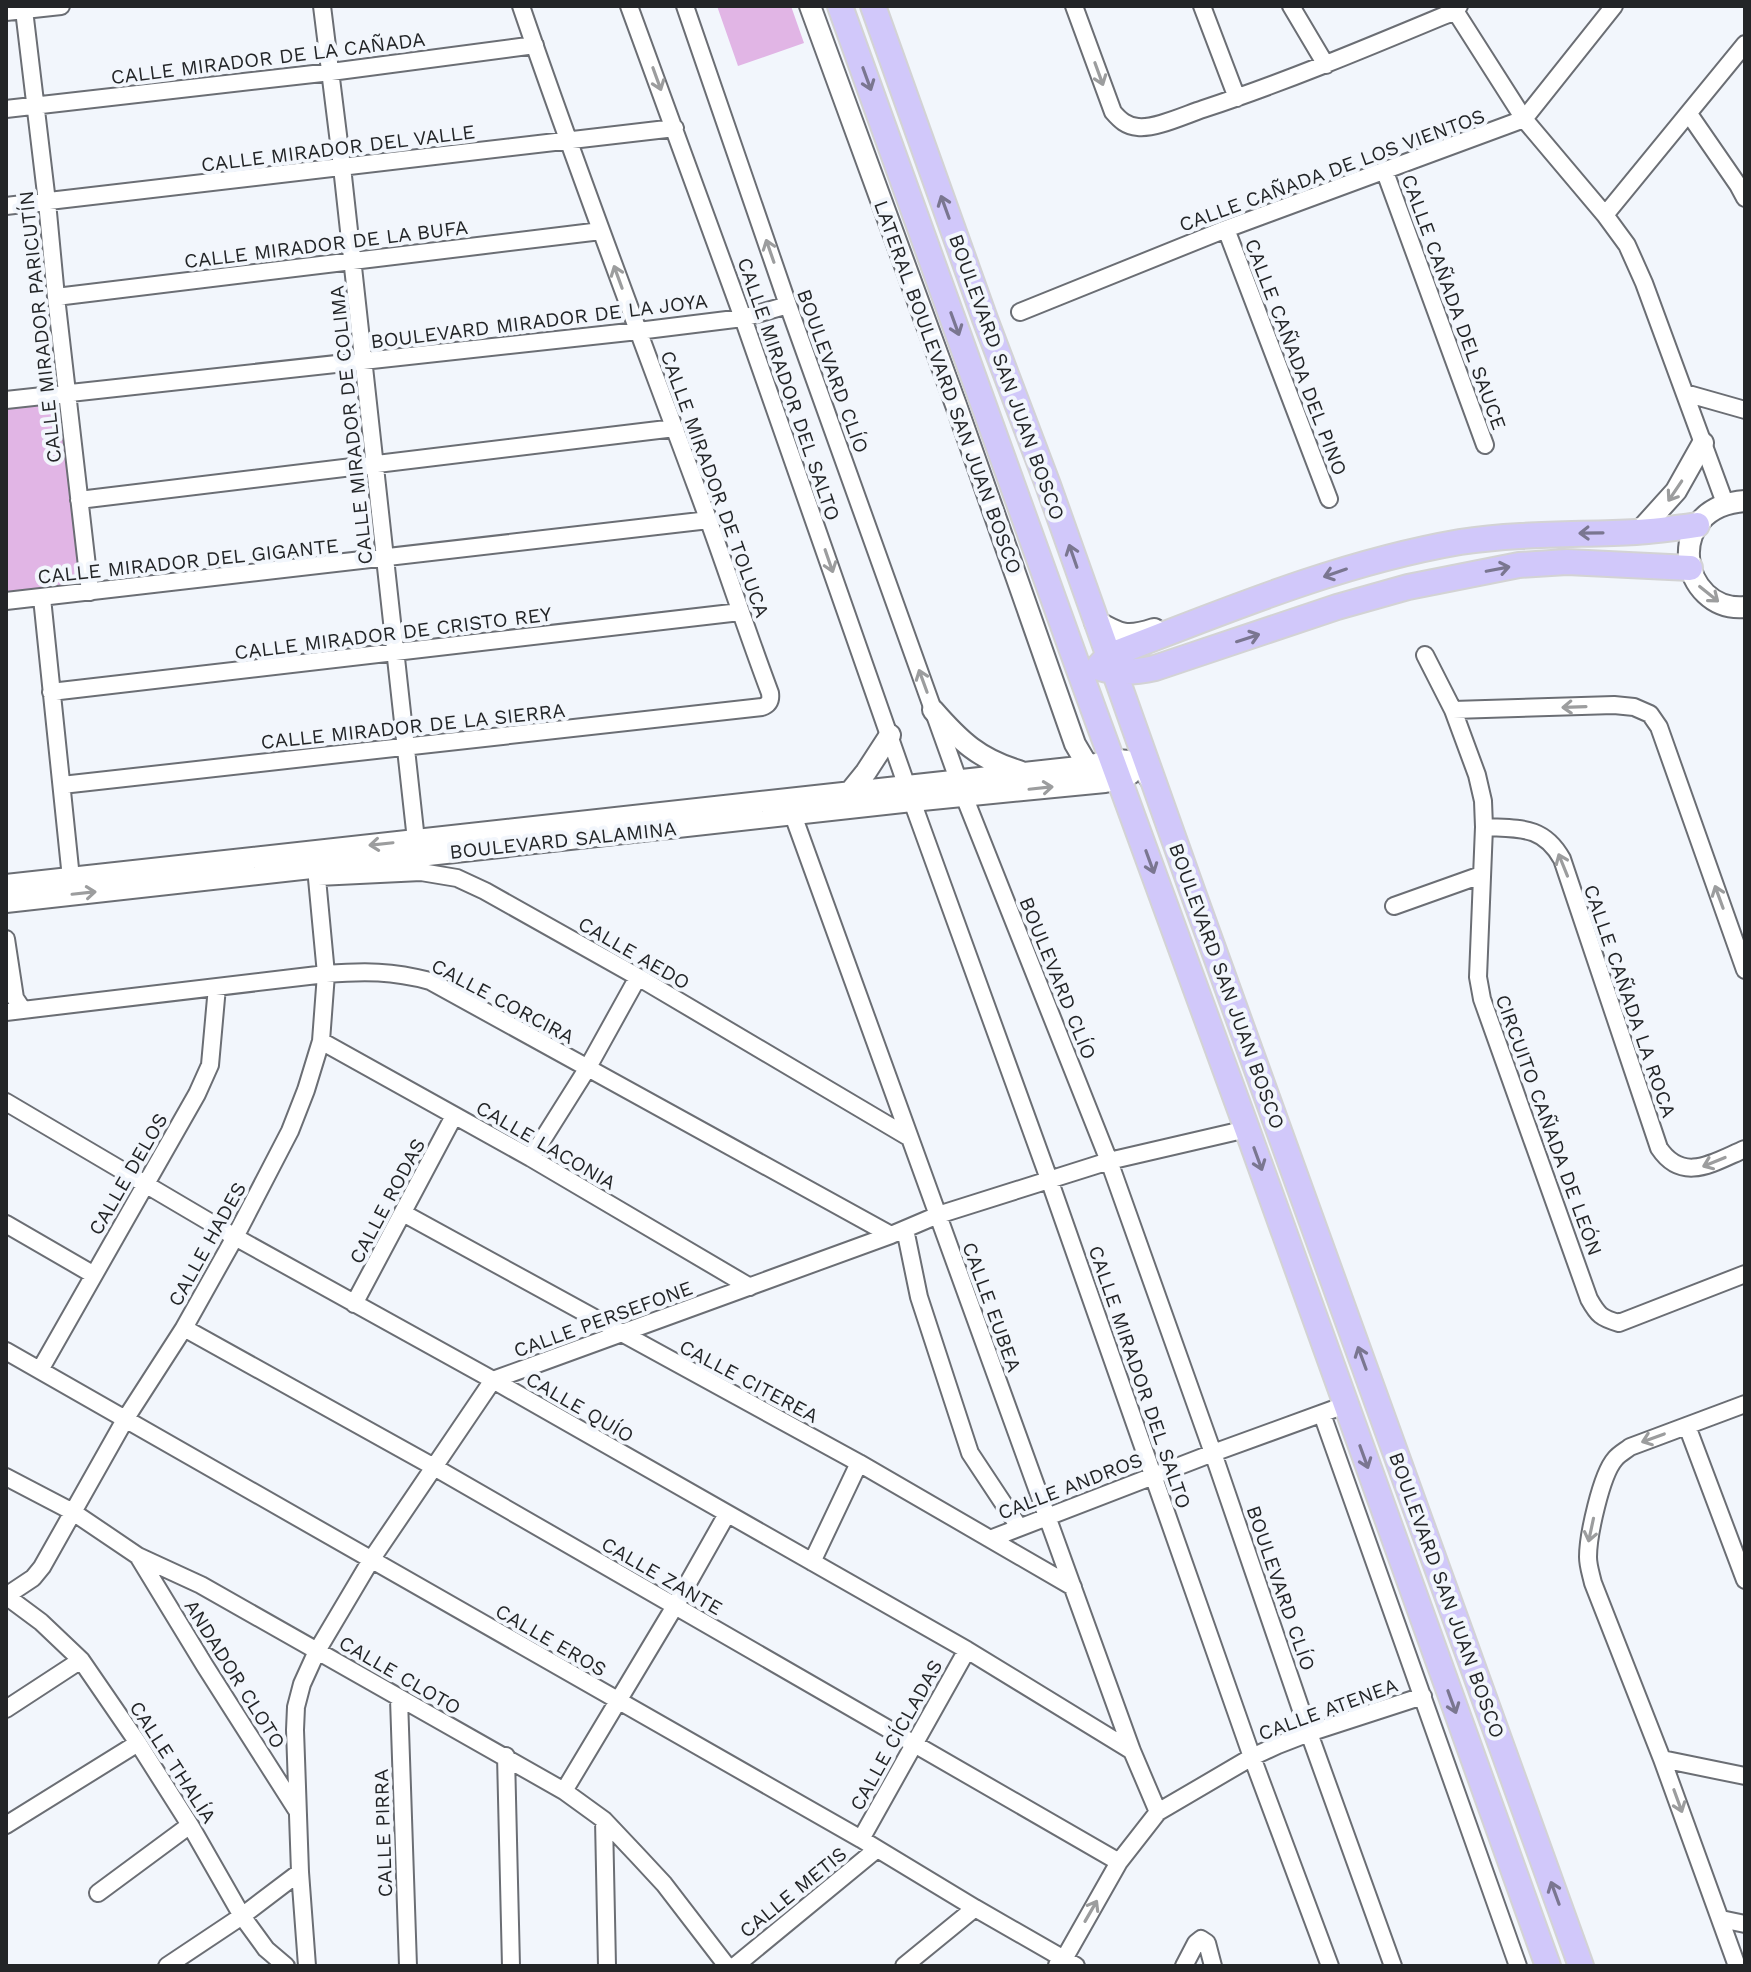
<svg xmlns="http://www.w3.org/2000/svg" width="1751" height="1972" viewBox="0 0 1751 1972" font-family="'Work Sans',sans-serif">
<style>
.green{fill:#e1b5e5}
.lines{fill:none;stroke-linecap:round;stroke-linejoin:round}
.minor-casing{stroke:#6b6e74;stroke-width:20}
.tertiary-casing{stroke:#6b6e74;stroke-width:24}
.secondary-casing{stroke:#6b6e74;stroke-width:26}
.primary-casing{stroke:#d3d3d4;stroke-width:28}
.minor{stroke:#fff;stroke-width:16}
.tertiary{stroke:#fff;stroke-width:20}
.secondary{stroke:#fff;stroke-width:22}
.primary{stroke:#d1c8fa;stroke-width:24}
.oneway{stroke:#9c9d9e}
.oneway2{stroke:#7a7690}
.labels{text-anchor:middle;stroke-width:8;stroke-linejoin:round;paint-order:stroke}
.street-label{font-size:20px;fill:#232527;stroke:#f2f6fc}
</style>
<rect width="100%" height="100%" fill="#f2f6fc"/>
<!-- green -->
<path class="green" d="M717,6H791L804,43L738,66Z
M68,390L92,593L6,603V398Z"/>
<g class="lines">
<!-- minor casing -->
<g class="minor-casing">
<path id="minor" d="M322,6L342,167L416,840
M629,6L743,318L912,801L1049,1179L1252,1757L1330,1966
M685,6L788,305L964,796L1109,1161L1213,1453L1309,1733L1393,1966
M1074,6L1113,112C1120,120 1126,126 1138,127C1155,129 1185,115 1203,109C1288,81 1371,46 1455,11L1459,6
M1202,6L1237,98
M1291,6L1326,65
M1452,6L1524,119L1605,215L1627,245L1644,283L1725,503
M24,10L47,202L56,297L90,592
M6,12L61,6
M6,109L331,72L535,45
M1689,114L1738,185L1745,198
M1385,172L1485,445
M6,206L675,128
M1605,215L1745,44
M1226,229L1329,499
M56,297L601,231
M1020,312L1226,229L1524,119L1614,6
M1685,393L1745,410
M6,400L638,331L743,318L788,305
M79,500L675,428
M42,598L71,878
M6,601L709,520
M1425,655L1453,710L1477,775L1483,801L1484,827L1478,977L1482,999L1589,1299C1598,1315 1601,1318 1619,1323L1745,1274
M51,692L740,612
M1453,710L1614,705L1634,707L1650,714L1659,727L1745,970
M62,785L762,707C770,704 771,700 770,693C744,624 722,555 696,486C637,327 576,167 521,6
M793,815L1132,1751L1158,1812
M1484,827C1519,829 1543,825 1562,859L1659,1148C1683,1184 1714,1162 1745,1149
M318,877L421,872L457,878L485,891L638,977L910,1138
M1394,906L1481,875
M6,939L15,998L23,1010
M6,1012L326,974C365,971 392,971 430,981L891,1235
M321,1041L531,1158L750,1287
M6,1102L235,1237L493,1380L967,1650L1132,1751
M531,1158L587,1069L638,977
M403,1213L859,1463L1073,1587
M6,1224L94,1275
M905,1229L919,1297L970,1453L1019,1527
M354,1304L454,1116
M184,1328L434,1467L1119,1862
M6,1351L861,1839L975,1908L1076,1966
M40,1370L197,1094L210,1065L217,987
M1322,1414L1518,1966
M1687,1426L1745,1580
M6,1477L73,1512L138,1556L201,1585L564,1791L604,1820L638,1856L664,1884L727,1966
M990,1539L1213,1453L1345,1405
M138,1556L205,1666L296,1809
M812,1562L859,1463
M399,1699L408,1966
M6,1709L81,1660
M506,1756L511,1966
M1662,1759L1745,1776
M564,1791L675,1606L727,1514
M604,1820L607,1966
M6,1825L138,1743
M861,1839L967,1650
M98,1893L190,1825
M1721,1919L1745,1924
M1057,1965L1064,1959L1119,1862L1158,1812L1252,1757L1278,1745L1309,1733L1423,1696
M167,1966L242,1916L300,1872
M286,1966L266,1949L242,1916L190,1825L138,1743L81,1660L41,1622L6,1596L33,1578L42,1567L126,1418L184,1328L235,1237L290,1131L306,1090L321,1041L326,974L316,868
M307,1966L300,1872L295,1730L296,1707L302,1684L317,1651L371,1560L493,1380L891,1235L938,1215L1109,1161L1247,1129
M735,1966L877,1849
M904,1966L975,1908
M1184,1966L1196,1943L1201,1939L1207,1943L1213,1966
M1737,1966L1662,1759L1593,1583C1591,1574 1588,1566 1588,1557C1588,1536 1601,1475 1615,1459C1619,1454 1625,1451 1630,1447L1745,1404"/>
</g>
<!-- tertiary casing -->
<g class="tertiary-casing">
<path id="tertiary" d="M810,6L956,405L1075,744L1088,766
M1745,501C1661,507 1680,613 1745,607
M1639,532L1676,491L1703,443
M933,710C960,741 979,759 1019,771
M849,793L866,772L890,735
M6,885L1088,766C1114,760 1133,752 1151,780
M6,902L912,801L1105,782L1120,779L1130,774"/>
</g>
<!-- secondary casing -->
<g class="secondary-casing">
<path id="secondary" d="M1096,622C1120,636 1127,639 1154,630"/>
</g>
<!-- primary casing -->
<g class="primary-casing">
<path id="primary" d="M840,6L1078,667L1247,1129L1548,1966
M873,6L985,319L1048,485L1192,890L1581,1966
M1099,666L1108,656C1223,612 1338,563 1460,542C1519,533 1578,535 1636,532C1656,531 1677,528 1697,525
M1100,668C1118,674 1137,672 1155,668L1337,607L1408,587L1519,565L1567,562L1690,568"/>
</g>
<!-- minor -->
<use href="#minor" class="minor"/>
<!-- tertiary -->
<use href="#tertiary" class="tertiary"/>
<!-- secondary -->
<use href="#secondary" class="secondary"/>
<!-- primary -->
<use href="#primary" class="primary"/>
</g>
<!-- one-way arrows -->
<defs><path id="oneway-shaft" d="M-6 0H5M1.5-3L5.5 0L1.5 3" fill="none" stroke-width="1.6" stroke-linecap="round" stroke-linejoin="round" transform="scale(2)"/></defs>
<g class="oneway">
<use href="#oneway-shaft" transform="translate(1099 74) rotate(70)"/>
<use href="#oneway-shaft" transform="translate(657 79) rotate(70)"/>
<use href="#oneway-shaft" transform="translate(770 251) rotate(-109)"/>
<use href="#oneway-shaft" transform="translate(618 277) rotate(-110)"/>
<use href="#oneway-shaft" transform="translate(1675 491) rotate(124)"/>
<use href="#oneway-shaft" transform="translate(829 561) rotate(71)"/>
<use href="#oneway-shaft" transform="translate(1709 594) rotate(39)"/>
<use href="#oneway-shaft" transform="translate(923 681) rotate(-110)"/>
<use href="#oneway-shaft" transform="translate(1574 707) rotate(178)"/>
<use href="#oneway-shaft" transform="translate(1041 788) rotate(-6)"/>
<use href="#oneway-shaft" transform="translate(381 844) rotate(174)"/>
<use href="#oneway-shaft" transform="translate(1563 865) rotate(-112)"/>
<use href="#oneway-shaft" transform="translate(84 893) rotate(-6)"/>
<use href="#oneway-shaft" transform="translate(1719 897) rotate(-110)"/>
<use href="#oneway-shaft" transform="translate(1714 1162) rotate(158)"/>
<use href="#oneway-shaft" transform="translate(1653 1438) rotate(160)"/>
<use href="#oneway-shaft" transform="translate(1591 1530) rotate(102)"/>
<use href="#oneway-shaft" transform="translate(1678 1801) rotate(70)"/>
<use href="#oneway-shaft" transform="translate(1091 1911) rotate(-60)"/>
</g>
<g class="oneway2">
<use href="#oneway-shaft" transform="translate(867 79) rotate(70)"/>
<use href="#oneway-shaft" transform="translate(945 207) rotate(-110)"/>
<use href="#oneway-shaft" transform="translate(955 324) rotate(70)"/>
<use href="#oneway-shaft" transform="translate(1591 533) rotate(179)"/>
<use href="#oneway-shaft" transform="translate(1073 556) rotate(-109)"/>
<use href="#oneway-shaft" transform="translate(1498 569) rotate(-11)"/>
<use href="#oneway-shaft" transform="translate(1335 573) rotate(161)"/>
<use href="#oneway-shaft" transform="translate(1248 638) rotate(-18)"/>
<use href="#oneway-shaft" transform="translate(1150 862) rotate(70)"/>
<use href="#oneway-shaft" transform="translate(1258 1159) rotate(70)"/>
<use href="#oneway-shaft" transform="translate(1362 1358) rotate(-110)"/>
<use href="#oneway-shaft" transform="translate(1364 1457) rotate(70)"/>
<use href="#oneway-shaft" transform="translate(1452 1702) rotate(70)"/>
<use href="#oneway-shaft" transform="translate(1555 1893) rotate(-110)"/>
</g>
<g class="labels">
<!-- street labels -->
<g class="street-label">
<text transform="translate(268 58) rotate(-7)" y="7">CALLE MIRADOR DE LA CAÑADA</text>
<text transform="translate(338 148) rotate(-7)" y="7">CALLE MIRADOR DEL VALLE</text>
<text transform="translate(1332 170) rotate(-20)" y="7">CALLE CAÑADA DE LOS VIENTOS</text>
<text transform="translate(326 244) rotate(-7)" y="7">CALLE MIRADOR DE LA BUFA</text>
<text transform="translate(1454 302) rotate(70)" y="7">CALLE CAÑADA DEL SAUCE</text>
<text transform="translate(539 321) rotate(-7)" y="7">BOULEVARD MIRADOR DE LA JOYA</text>
<text transform="translate(40 327) rotate(-96)" y="7">CALLE MIRADOR PARICUTÍN</text>
<text transform="translate(1296 357) rotate(69)" y="7">CALLE CAÑADA DEL PINO</text>
<text transform="translate(833 371) rotate(70)" y="7">BOULEVARD CLÍO</text>
<text transform="translate(1007 377) rotate(70)" y="7">BOULEVARD SAN JUAN BOSCO</text>
<text transform="translate(948 387) rotate(70)" y="7">LATERAL BOULEVARD SAN JUAN BOSCO</text>
<text transform="translate(789 389) rotate(71)" y="7">CALLE MIRADOR DEL SALTO</text>
<text transform="translate(351 425) rotate(-96)" y="7">CALLE MIRADOR DE COLIMA</text>
<text transform="translate(715 484) rotate(70)" y="7">CALLE MIRADOR DE TOLUCA</text>
<text transform="translate(188 561) rotate(-6)" y="7">CALLE MIRADOR DEL GIGANTE</text>
<text transform="translate(393 633) rotate(-7)" y="7">CALLE MIRADOR DE CRISTO REY</text>
<text transform="translate(413 726) rotate(-6)" y="7">CALLE MIRADOR DE LA SIERRA</text>
<text transform="translate(563 840) rotate(-6)" y="7">BOULEVARD SALAMINA</text>
<text transform="translate(634 953) rotate(30)" y="7">CALLE AEDO</text>
<text transform="translate(1058 978) rotate(68)" y="7">BOULEVARD CLÍO</text>
<text transform="translate(1227 986) rotate(70)" y="7">BOULEVARD SAN JUAN BOSCO</text>
<text transform="translate(503 1001) rotate(28)" y="7">CALLE CORCIRA</text>
<text transform="translate(1630 1001) rotate(71)" y="7">CALLE CAÑADA LA ROCA</text>
<text transform="translate(1549 1125) rotate(70)" y="7">CIRCUITO CAÑADA DE LEÓN</text>
<text transform="translate(546 1145) rotate(30)" y="7">CALLE LACONIA</text>
<text transform="translate(128 1174) rotate(-60)" y="7">CALLE DELOS</text>
<text transform="translate(387 1201) rotate(-62)" y="7">CALLE RODAS</text>
<text transform="translate(207 1244) rotate(-61)" y="7">CALLE HADES</text>
<text transform="translate(992 1307) rotate(70)" y="7">CALLE EUBEA</text>
<text transform="translate(603 1319) rotate(-20)" y="7">CALLE PERSEFONE</text>
<text transform="translate(1140 1377) rotate(71)" y="7">CALLE MIRADOR DEL SALTO</text>
<text transform="translate(749 1381) rotate(28)" y="7">CALLE CITEREA</text>
<text transform="translate(580 1407) rotate(30)" y="7">CALLE QUÍO</text>
<text transform="translate(1070 1486) rotate(-21)" y="7">CALLE ANDROS</text>
<text transform="translate(662 1576) rotate(30)" y="7">CALLE ZANTE</text>
<text transform="translate(1281 1588) rotate(71)" y="7">BOULEVARD CLÍO</text>
<text transform="translate(1447 1595) rotate(70)" y="7">BOULEVARD SAN JUAN BOSCO</text>
<text transform="translate(551 1640) rotate(30)" y="7">CALLE EROS</text>
<text transform="translate(235 1674) rotate(58)" y="7">ANDADOR CLOTO</text>
<text transform="translate(400 1675) rotate(30)" y="7">CALLE CLOTO</text>
<text transform="translate(1328 1709) rotate(-20)" y="7">CALLE ATENEA</text>
<text transform="translate(896 1735) rotate(-61)" y="7">CALLE CÍCLADAS</text>
<text transform="translate(173 1762) rotate(57)" y="7">CALLE THALÍA</text>
<text transform="translate(383 1833) rotate(-92)" y="7">CALLE PIRRA</text>
<text transform="translate(793 1892) rotate(-39)" y="7">CALLE METIS</text>
</g>
</g>
<!-- border -->
<rect width="1751" height="1972" fill="none" stroke="#232527" stroke-width="16"/>
</svg>
